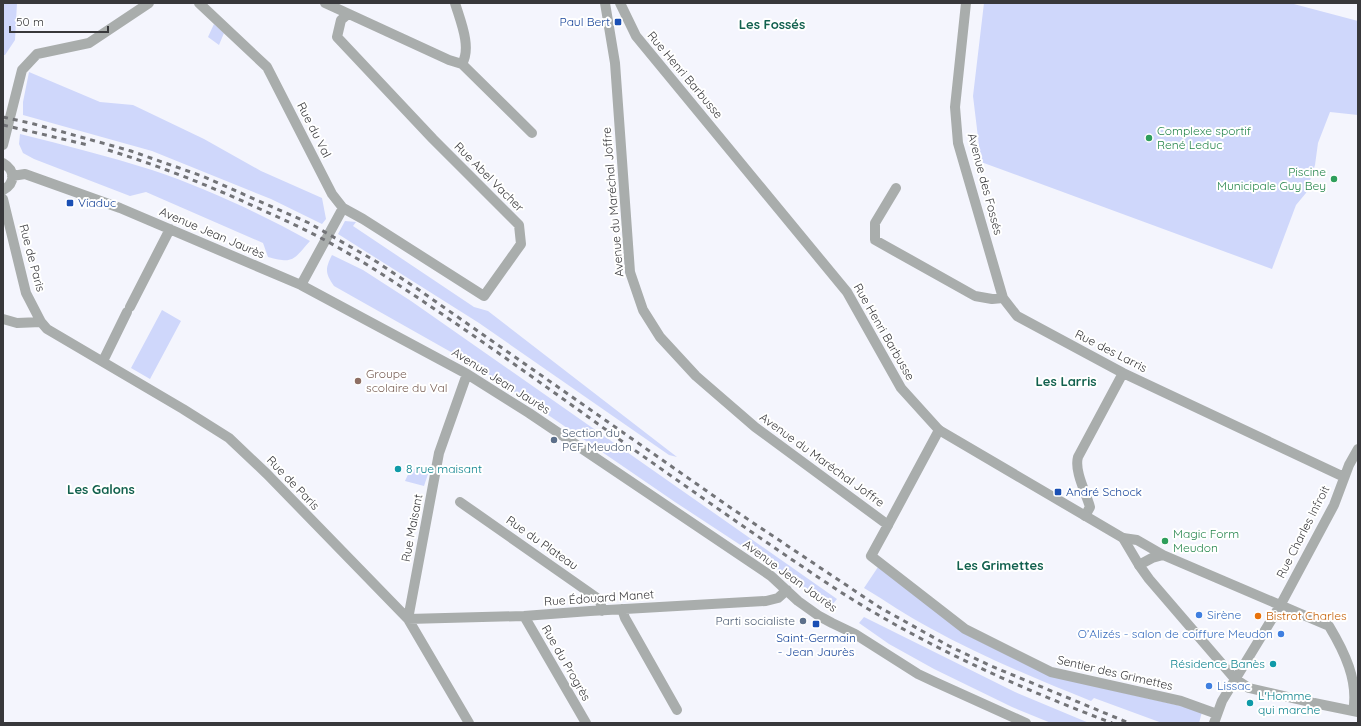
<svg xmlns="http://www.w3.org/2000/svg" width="1361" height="726" viewBox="0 0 1361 726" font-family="Quicksand,sans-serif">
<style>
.green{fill:#cfd7fb}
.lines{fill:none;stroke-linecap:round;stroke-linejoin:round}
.pedestrian{stroke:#a9adac;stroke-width:10}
.minor{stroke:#a9adac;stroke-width:10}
.tertiary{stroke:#a9adac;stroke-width:10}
.rail{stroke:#737478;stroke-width:3;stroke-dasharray:5 5;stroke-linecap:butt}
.transit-dot{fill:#1a4fb4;stroke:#fff;stroke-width:1.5}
.leisure-dot{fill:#2e9e5b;stroke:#fff;stroke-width:1.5}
.education-dot{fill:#8d6e63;stroke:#fff;stroke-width:1.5}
.service-dot{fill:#5c6f8a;stroke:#fff;stroke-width:1.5}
.culture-dot{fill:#0f9aa8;stroke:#fff;stroke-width:1.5}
.shop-dot{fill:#3f7fe0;stroke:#fff;stroke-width:1.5}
.food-dot{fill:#e8710a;stroke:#fff;stroke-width:1.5}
.labels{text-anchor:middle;stroke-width:4;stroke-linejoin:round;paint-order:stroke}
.transit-label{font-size:12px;fill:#164399;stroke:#fff;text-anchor:start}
.street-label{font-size:12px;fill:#38383b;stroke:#fff}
.leisure-label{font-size:12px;fill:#27864d;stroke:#fff;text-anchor:start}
.education-label{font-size:12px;fill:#785e54;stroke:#fff;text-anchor:start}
.service-label{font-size:12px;fill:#4e5e75;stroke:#fff;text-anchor:start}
.culture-label{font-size:12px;fill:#0d838f;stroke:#fff;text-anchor:start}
.shop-label{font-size:12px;fill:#366cbe;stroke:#fff;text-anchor:start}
.food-label{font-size:12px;fill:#c56008;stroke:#fff;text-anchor:start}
.neighbourhood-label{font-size:13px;font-weight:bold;fill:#12614e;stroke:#fff}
</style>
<rect width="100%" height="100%" fill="#f4f5fd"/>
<!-- green -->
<path class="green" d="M3,3H17L15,40L5,55H3Z
M984,3H1290L1358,21V115L1330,112L1318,143L1315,165L1306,193L1296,205L1272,269L981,162L973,96Z
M214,24L224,33L219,45L208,37Z
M29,72L100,102L133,105L204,139L261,171L322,198L326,219L322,224L271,199L152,151L23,115V102Z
M20,134C64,145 108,156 152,170C206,188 259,213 310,241C293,260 294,264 268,257L263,243L146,192L130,196L34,159L23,153L19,144Z
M345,221L356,222L353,226L474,307L488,311L677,457L669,455L479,323L338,234Z
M332,255L363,270L411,301L837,599L832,605L675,502L481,369L334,286C325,273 325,269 332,255Z
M162,310L181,321L150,379L131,368Z
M411,468L428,474L424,486L405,481Z
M878,567L963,633L1050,676L1181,706L1202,712L1199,723H1162L1094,698L1091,701C1036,679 981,656 930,628C907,616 886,601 864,588Z
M864,617L1015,692L1089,723H1051L1012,707L934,669L889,644L859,623Z"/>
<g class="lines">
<!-- pedestrian -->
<path class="pedestrian" d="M888,525L939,430"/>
<!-- minor -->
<path class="minor" d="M199,3L267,67L332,194L343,208L363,219L484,296L521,244L519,225L433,139L337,37L341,20L348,14
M325,3L449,60L462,64C472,47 460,20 455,3
M605,3L615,63L630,272L643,310L660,337L696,376L755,427L888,525L871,556L965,629L1051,672L1181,701L1217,714
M966,3L955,107L958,143L1003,298L1017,316L1123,373L1344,477
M462,64L532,133
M3,145L22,70L37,54L89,43L149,3
M3,163C15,170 16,183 3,190
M12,176L25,174L120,208L301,285L467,374L529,413L771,576L798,601L819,616L832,623L855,634L918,674L935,682L1026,723
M896,188L875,223V240L975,296L992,299L1003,298
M3,199L26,293L41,322L47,329L183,409L229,438L267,474L408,619L469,723
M301,285L343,208
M130,307L170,229
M3,319L17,323L41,322
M103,361L127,312
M467,374L439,453L408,619L524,616L590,611L766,601L778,598L787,590
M460,502L600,600L602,611
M1085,516L1090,507C1086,493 1074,471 1078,457L1123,373
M1123,538L1137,540L1163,555L1329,626C1344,651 1359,681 1353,711
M1163,555L1152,558L1139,565L1149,579L1235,679L1249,688L1314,703L1358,712
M622,609L625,618L677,710
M524,616L586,723
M1214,723L1222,701L1281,604L1334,505L1349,465L1358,449"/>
<!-- tertiary -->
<path class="tertiary" d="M620,3L636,36L847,292L901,388L939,430L1123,538L1139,565"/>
<!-- rail -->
<path class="rail" d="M3,117L34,124L131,151L202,176L309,223L377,262L422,292L731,508L879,607L949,646L991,666L1129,723
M3,125L88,145
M108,150C160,166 210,186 260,209C287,221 313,233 339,248C381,272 421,300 461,327C516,365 569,403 623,442C694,492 766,543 839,591C925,646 1017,687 1112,723"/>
</g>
<!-- markers -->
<g class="transit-dot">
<rect x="614" y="18" width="8" height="8" rx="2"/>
<rect x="66" y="199" width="8" height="8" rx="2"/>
<rect x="1054" y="488" width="8" height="8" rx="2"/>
<rect x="812" y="620" width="8" height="8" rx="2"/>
</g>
<g class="leisure-dot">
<circle cx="1149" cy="138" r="4"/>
<circle cx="1334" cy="179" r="4"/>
<circle cx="1165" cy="541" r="4"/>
</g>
<circle class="education-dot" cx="358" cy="381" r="4"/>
<g class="service-dot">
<circle cx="554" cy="440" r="4"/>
<circle cx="803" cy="621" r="4"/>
</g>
<g class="culture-dot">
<circle cx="398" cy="469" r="4"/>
<circle cx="1273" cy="664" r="4"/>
<circle cx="1250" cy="703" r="4"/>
</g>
<g class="shop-dot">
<circle cx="1199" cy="615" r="4"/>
<circle cx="1281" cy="634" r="4"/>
<circle cx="1209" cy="686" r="4"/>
</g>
<circle class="food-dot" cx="1258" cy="616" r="4"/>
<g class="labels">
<!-- transit labels -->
<g class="transit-label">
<text x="610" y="26" text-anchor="end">Paul Bert</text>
<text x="78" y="207">Viaduc</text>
<text x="1066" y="496">André Schock</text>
<text x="816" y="642" text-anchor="middle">Saint-Germain<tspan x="816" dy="14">- Jean Jaurès</tspan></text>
</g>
<!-- street labels -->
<g class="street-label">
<text transform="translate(685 75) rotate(50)" y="4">Rue Henri Barbusse</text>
<text transform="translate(314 130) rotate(63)" y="4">Rue du Val</text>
<text transform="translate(489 177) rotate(45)" y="4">Rue Abel Vacher</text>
<text transform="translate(985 184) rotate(75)" y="4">Avenue des Fossés</text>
<text transform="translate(613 202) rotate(-95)" y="4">Avenue du Maréchal Joffre</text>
<text transform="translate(212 233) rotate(23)" y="4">Avenue Jean Jaurès</text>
<text transform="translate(32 258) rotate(75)" y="4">Rue de Paris</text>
<text transform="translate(884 332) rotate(60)" y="4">Rue Henri Barbusse</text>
<text transform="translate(1111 351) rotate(27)" y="4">Rue des Larris</text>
<text transform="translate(501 381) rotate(32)" y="4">Avenue Jean Jaurès</text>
<text transform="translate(822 460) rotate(36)" y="4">Avenue du Maréchal Joffre</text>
<text transform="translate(293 483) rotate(46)" y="4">Rue de Paris</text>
<text transform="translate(412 528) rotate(-79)" y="4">Rue Maisant</text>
<text transform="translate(1303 532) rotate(-63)" y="4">Rue Charles Infroit</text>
<text transform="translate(542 543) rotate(35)" y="4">Rue du Plateau</text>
<text transform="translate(790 576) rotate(36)" y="4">Avenue Jean Jaurès</text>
<text transform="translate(599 598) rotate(-4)" y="4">Rue Édouard Manet</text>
<text transform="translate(566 663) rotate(60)" y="4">Rue du Progrès</text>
<text transform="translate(1115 673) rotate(13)" y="4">Sentier des Grimettes</text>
</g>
<!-- leisure labels -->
<g class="leisure-label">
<text x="1157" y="135">Complexe sportif<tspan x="1157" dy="14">René Leduc</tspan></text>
<text x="1326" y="176" text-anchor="end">Piscine<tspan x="1326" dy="14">Municipale Guy Bey</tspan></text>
<text x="1173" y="538">Magic Form<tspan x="1173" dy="14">Meudon</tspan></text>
</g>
<!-- education labels -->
<g class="education-label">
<text x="366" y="378">Groupe<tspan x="366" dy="14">scolaire du Val</tspan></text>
</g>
<!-- service labels -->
<g class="service-label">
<text x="562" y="437">Section du<tspan x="562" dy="14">PCF Meudon</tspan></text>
<text x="795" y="625" text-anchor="end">Parti socialiste</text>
</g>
<!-- culture labels -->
<g class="culture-label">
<text x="406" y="473">8 rue maisant</text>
<text x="1265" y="668" text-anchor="end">Résidence Banès</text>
<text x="1258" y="700">L'Homme<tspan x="1258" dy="14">qui marche</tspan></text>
</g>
<!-- shop labels -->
<g class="shop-label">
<text x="1207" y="619">Sirène</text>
<text x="1273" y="638" text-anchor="end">O’Alizés - salon de coiffure Meudon</text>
<text x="1217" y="690">Lissac</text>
</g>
<!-- food labels -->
<g class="food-label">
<text x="1266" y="620">Bistrot Charles</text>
</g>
<!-- neighbourhood labels -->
<g class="neighbourhood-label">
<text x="772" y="29">Les Fossés</text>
<text x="1066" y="386">Les Larris</text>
<text x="101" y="494">Les Galons</text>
<text x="1000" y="570">Les Grimettes</text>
</g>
</g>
<!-- border -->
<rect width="1361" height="726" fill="none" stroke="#38383b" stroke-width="8"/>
<!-- scale -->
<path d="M10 26v6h98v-6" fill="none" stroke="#38383b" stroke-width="2"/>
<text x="16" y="26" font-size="12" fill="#38383b" stroke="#ffffff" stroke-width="3" paint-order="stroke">50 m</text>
</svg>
